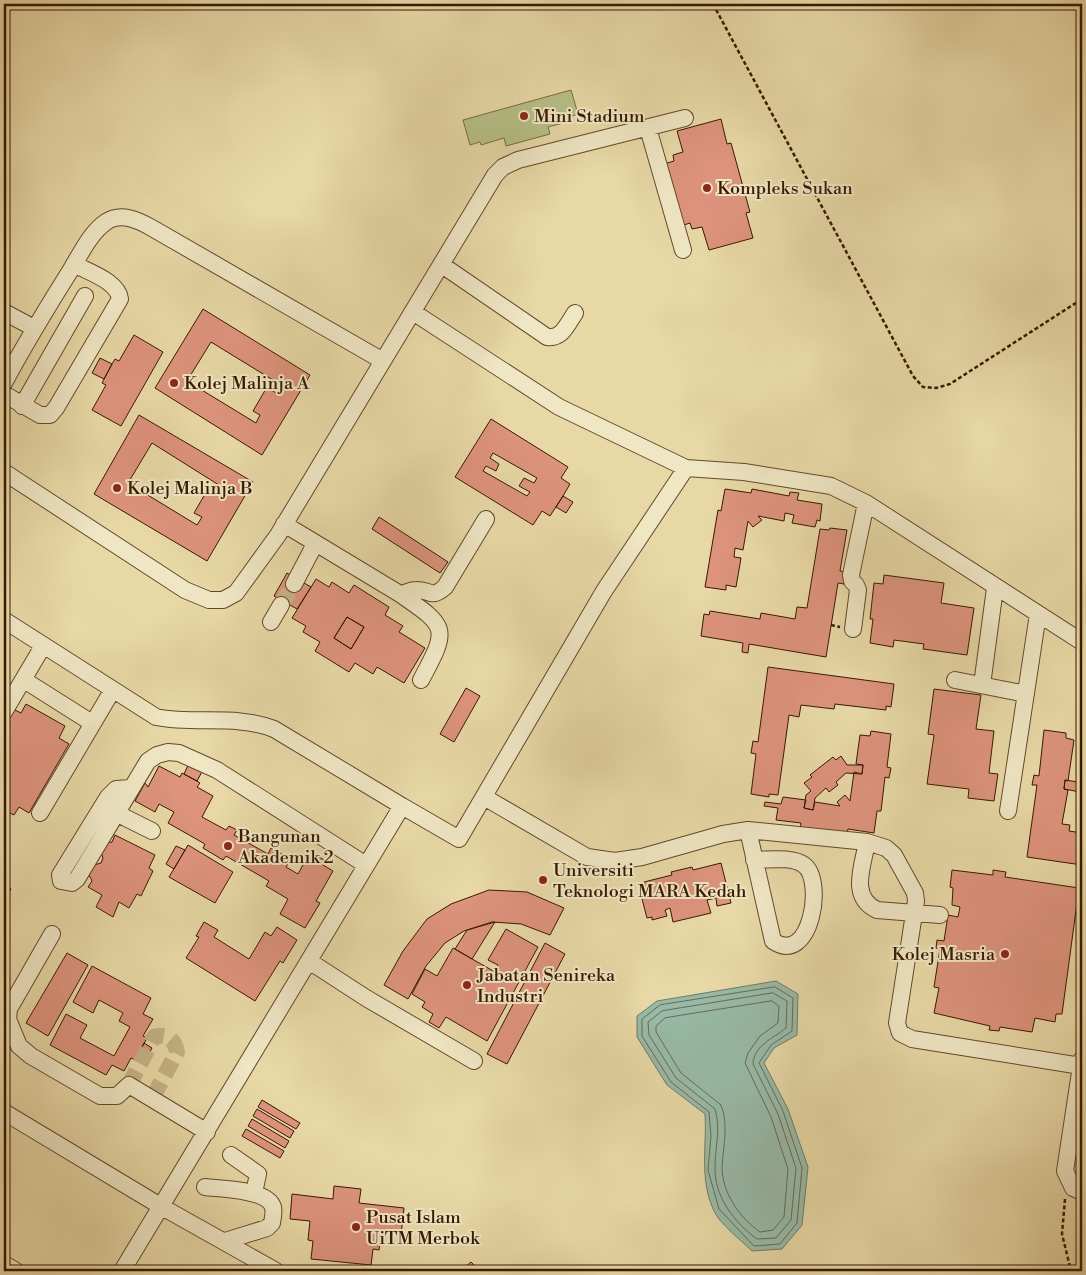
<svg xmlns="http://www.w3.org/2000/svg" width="1086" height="1275" viewBox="0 0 1086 1275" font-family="'Libre Bodoni',serif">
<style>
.green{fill:#b6bf86;stroke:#766c44}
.water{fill:#97baa7;stroke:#717a65}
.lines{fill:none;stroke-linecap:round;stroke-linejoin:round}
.shore{stroke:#676a54;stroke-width:1}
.building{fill:#dd937c;stroke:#371901;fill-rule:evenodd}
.minor-tunnel{stroke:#c4b284;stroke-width:16;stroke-dasharray:16 8;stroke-linecap:butt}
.minor-casing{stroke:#63492a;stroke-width:18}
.path{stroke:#371901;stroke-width:2.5;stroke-dasharray:4 2.5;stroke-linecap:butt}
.minor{stroke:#efe6c4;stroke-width:16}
.poi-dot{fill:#8f2418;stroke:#efe6c4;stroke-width:2}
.labels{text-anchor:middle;stroke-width:4;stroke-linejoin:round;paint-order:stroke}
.poi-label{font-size:18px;fill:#371901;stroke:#efe6c4;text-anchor:start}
</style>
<rect width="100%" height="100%" fill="#e7d8a5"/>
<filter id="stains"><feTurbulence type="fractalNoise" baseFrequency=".004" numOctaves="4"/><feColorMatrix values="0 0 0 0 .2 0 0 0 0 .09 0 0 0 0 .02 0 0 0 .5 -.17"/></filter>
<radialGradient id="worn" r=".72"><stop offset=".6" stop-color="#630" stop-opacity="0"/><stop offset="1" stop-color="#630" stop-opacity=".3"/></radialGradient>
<!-- green -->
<path class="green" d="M571,90L578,114L566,118L567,122L548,127L550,134L506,146L504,138L481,145L480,142L470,145L463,120Z"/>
<!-- water -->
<path class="water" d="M776,981L798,994L797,1035L774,1048L764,1063L788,1109L808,1167L802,1225L782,1249L752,1251C742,1241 719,1223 714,1211C699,1179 707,1148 705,1114L667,1085L637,1037V1016L657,1001Z"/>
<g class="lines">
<!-- shore -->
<path class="shore" d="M775,987L793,998L792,1031L771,1045L759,1063L783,1111L802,1168L797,1223L780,1244L754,1246L719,1209L708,1170L711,1136L709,1112L671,1082L642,1036V1019L660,1005Z
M773,993L787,1001L786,1028C774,1038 754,1045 753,1064L778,1114L796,1168L791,1220L776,1238L757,1239C735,1223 714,1197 715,1167C715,1148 721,1128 715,1109L676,1078L649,1035L648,1022L662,1011Z
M772,1001L779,1006L778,1023L760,1036L748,1053L745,1063L771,1117L788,1169L784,1217L773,1230L760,1232C740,1218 722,1193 722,1167C723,1147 729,1125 721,1105L681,1073L656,1032V1026L665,1018Z"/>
</g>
<!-- building -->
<path class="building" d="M721,119L727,144L731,143L750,212L746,213L753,238L709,250L702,227L692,229L690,223L681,226L664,164L674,161L673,155L683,152L677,131Z
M203,309L310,375L262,455L155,388ZM211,342L281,385L276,393L267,387L253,411L260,415L256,423L187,381Z
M134,335L163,352L121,426L92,410L106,385L102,383L112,364L115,359L119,361Z
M100,358L112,364L104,379L92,373Z
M139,415L253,482L207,561L94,494ZM152,443L222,487L217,495L208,489L194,513L202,517L197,525L128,483Z
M491,419L568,467L561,478L570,484L563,496L550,516L542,511L533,525L455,477ZM493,453L537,478L534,483L524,478L519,486L530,492L527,496L483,471L486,466L496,471L499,464L490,458Z
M725,489L751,493L752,489L789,496L790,492L799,493L797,500L822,504L820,521L817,520L815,527L792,523L794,515L785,513L784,521L758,516L762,520L753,527L748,521L743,550L735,548L734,557L741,558L736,587L726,585V590L705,587L718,510L721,511Z
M563,496L573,502L566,513L556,507Z
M379,517L448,562L440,573L372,529Z
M830,528L847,530L840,571L846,572L844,584L838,583L826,657L749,644L748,653L742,652L743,643L701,636L704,614L709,615L710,611L760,619L761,613L795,619L797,607L807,608L820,529L829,530Z
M287,573L311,587L297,609L274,596Z
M884,575L944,583L941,603L974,608L967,655L923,649L924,644L894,640L893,647L870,643L873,619H870L874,583L883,584Z
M316,579L329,587L332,582L349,593L354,585L389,607L385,615L403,626L399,632L425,648L404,683L377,667L373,674L355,663L349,672L315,651L320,642L303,632L306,626L292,618ZM347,617L364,627L351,649L334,638Z
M347,617L364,627L351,649L334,638Z
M768,667L894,684L891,707L886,706V710L835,704L834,709L801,705L799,717L789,715L778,795L769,794V797L751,794L756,754L751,753L753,741L758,742Z
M466,688L480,696L454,742L440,734Z
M934,689L981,695L976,729L994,731L989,773L998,774L994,801L968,798L969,789L927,784L934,735L928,734Z
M26,704L65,726L59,738L69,744L29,813L19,807L14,815L4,810V720L11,708L21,713Z
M1082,708V728H1079Z
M1044,730L1066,733V738L1074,740L1068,781L1065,780L1064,789L1068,790L1062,824L1070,825L1069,831L1082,833V865L1027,857L1037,785H1032L1034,775L1039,776Z
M871,731L891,734L887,767L891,768L889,778L885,777L881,811H877L874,833L848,829L847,833L809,828V832L800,831L801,823L776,820L778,808L764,806L765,802L781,804L783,797L806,800L804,808L813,810L815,802L840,806L837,802L845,795L850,801L854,772L862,774L863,765L856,764L860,735L870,736Z
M841,756L847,765H863L862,774L846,773L836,782L838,785L829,792L826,788L815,798L813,810L804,808L806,795L811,791L804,783L812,777L810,775L833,757L836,760Z
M190,761L204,768L197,781L184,774Z
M159,766L180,777L182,773L197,781L200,783L197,787L213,796L202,817L226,830L229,826L237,830L234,835L268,854L271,848L291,859L286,867L298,874L310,852L326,861L323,865L333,871L316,901L320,903L305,928L280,914L288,899L266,886L269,881L226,856L223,860L203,848L205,844L168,823L174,812L159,804L155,812L135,801L145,783L148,787Z
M1065,780L1078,782L1082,787V799L1075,791L1064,789Z
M115,835L155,855L149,868L153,871L141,896L137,894L129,908L119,902L113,917L96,907L102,895L88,887L92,881L89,875L94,865L101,863L103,858L101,852L107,843L112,842Z
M188,845L233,872L215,903L169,877Z
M176,846L185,850L174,869L166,864Z
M721,863L731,903L717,906L716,898L707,900L711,913L673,922L670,908L665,910L667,916L652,920V917L647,918L641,895L647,894L644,882L672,875L671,872L692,867L693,870Z
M952,870L993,875V870L1006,872L1005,877L1079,888L1062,1014H1056L1055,1022L1035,1018L1032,1032L1000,1027L999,1031L989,1030L990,1026L934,1013L939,988L934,987L940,949L936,948L937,940L944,941L948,915L958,917L960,907L952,905L953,888L950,887Z
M4,885L11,889L4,901Z
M489,890L527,892L564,908L550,935L521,924L492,922L464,931L445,943L426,966L408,999L384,985L403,951L427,919L451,904Z
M204,922L218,930L214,937L249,959L265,932L271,936L277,927L297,940L283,963L280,961L255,1001L186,958L199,937L196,936Z
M495,922L472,959L455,949L467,930Z
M506,929L538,947L487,1041L446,1017L439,1028L429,1022L433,1014L422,1007L425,1002L412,994L425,969L437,976L453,948L495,972L498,965L488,960Z
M545,943L565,954L507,1064L487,1054Z
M67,953L88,965L48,1036L26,1023Z
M92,966L151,998L143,1014L153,1019L143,1036L147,1038L135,1060L131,1058L124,1071L112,1065L106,1075L50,1045L66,1014L87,1025L80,1038L114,1056L130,1027L119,1021L123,1013L99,1000L93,1013L73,1002Z
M144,1043L152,1048L146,1059L138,1055Z
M262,1100L300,1123L296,1129L258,1107Z
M257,1109L294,1131L290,1138L253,1116Z
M252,1119L289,1141L285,1148L248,1126Z
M246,1129L284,1151L280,1158L242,1136Z
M334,1186L361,1189L359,1203L404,1208L401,1235L381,1233L379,1250L373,1249L371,1265L311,1259L313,1241L308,1240L310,1221L290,1219L292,1194L333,1199Z
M471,1262L480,1271H461Z"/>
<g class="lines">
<!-- minor-tunnel -->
<path class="minor-tunnel" d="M281,605L294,584
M129,1085L154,1037C167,1033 175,1040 177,1052L152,1099"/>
<!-- minor casing -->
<g class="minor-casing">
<path id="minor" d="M648,128L683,250
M442,265L547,337C562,339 567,325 575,313
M4,312L34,328
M413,312L559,407L686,468L744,472L831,486L866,503L1082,642
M4,383C25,344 48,306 72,268C81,253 91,232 106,222C121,212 138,220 152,228L383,361
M4,394L40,415H50L56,408L120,299C118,281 88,272 74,264
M22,406L85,296
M4,472L185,590L209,600H223L236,593L278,535L495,175L503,167L518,160L685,118
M284,524L400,594C406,593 411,590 416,590C431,589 430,600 445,587L486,519
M294,584L315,544
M400,594C448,627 449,628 421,680
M4,620L156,717C196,725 235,714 274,729L402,806L122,1271
M271,622L281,605
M853,629L858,590L856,585L852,581L851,575L866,503
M24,680L92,723
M955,680L1026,694
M982,685L995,588
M4,712L43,646
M131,788L116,789L108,797L60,875L61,881L72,883L77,879L148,761L157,755L168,752L179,753L217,770L366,865
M484,797L587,857L615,861L642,857L723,834L748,830L867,842L886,848L894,855L915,893L916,901L897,1023L900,1033L912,1039L1081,1066
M402,806L459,839L604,591L686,468
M1008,811L1038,614
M40,813L112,691
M116,813L152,831
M748,830L773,941C811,967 825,880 804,865C792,856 768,860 754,860
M867,842C863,866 849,897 877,910L940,915
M52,934L9,1009L8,1019L19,1046L31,1056L100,1096H117L129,1085L207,1132
M309,961L366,998L474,1061
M1082,1059L1065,1171L1073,1188L1082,1192
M4,1112L162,1207L276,1271
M231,1155L258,1174L254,1193
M205,1187C221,1189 267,1189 273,1207C274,1211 273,1218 272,1223L267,1228L225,1241
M4,1264L16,1271"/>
</g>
<!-- path -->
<path class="path" d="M713,4L913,376L923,387L936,388L950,384L1082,299
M831,625L840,627
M1065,1199L1062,1234L1071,1271"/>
<!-- minor -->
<use href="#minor" class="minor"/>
</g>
<!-- markers -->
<g class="poi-dot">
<circle cx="524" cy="116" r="5"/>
<circle cx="707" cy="188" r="5"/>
<circle cx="174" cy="383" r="5"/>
<circle cx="117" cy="488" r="5"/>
<circle cx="228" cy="846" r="5"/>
<circle cx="543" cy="880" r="5"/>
<circle cx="1005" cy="954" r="5"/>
<circle cx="467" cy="985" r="5"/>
<circle cx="356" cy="1227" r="5"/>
</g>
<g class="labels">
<!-- poi labels -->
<g class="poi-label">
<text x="534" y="122">Mini Stadium</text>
<text x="717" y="194">Kompleks Sukan</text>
<text x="184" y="389">Kolej Malinja A</text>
<text x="127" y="494">Kolej Malinja B</text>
<text x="238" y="842">Bangunan<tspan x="238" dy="21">Akademik 2</tspan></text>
<text x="553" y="876">Universiti<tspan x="553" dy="21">Teknologi MARA Kedah</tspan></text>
<text x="995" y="960" text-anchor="end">Kolej Masria</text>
<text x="477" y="981">Jabatan Senireka<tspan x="477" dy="21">Industri</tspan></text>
<text x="366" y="1223">Pusat Islam<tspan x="366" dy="21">UiTM Merbok</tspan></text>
</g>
</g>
<!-- margin -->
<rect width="1086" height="1275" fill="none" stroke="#e7d8a5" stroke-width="20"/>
<rect x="5" y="5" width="1076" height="1265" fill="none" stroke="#371901" stroke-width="2.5"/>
<rect x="10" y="10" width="1066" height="1255" fill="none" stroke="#371901"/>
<rect width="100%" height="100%" filter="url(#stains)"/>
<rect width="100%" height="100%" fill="url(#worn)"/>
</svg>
